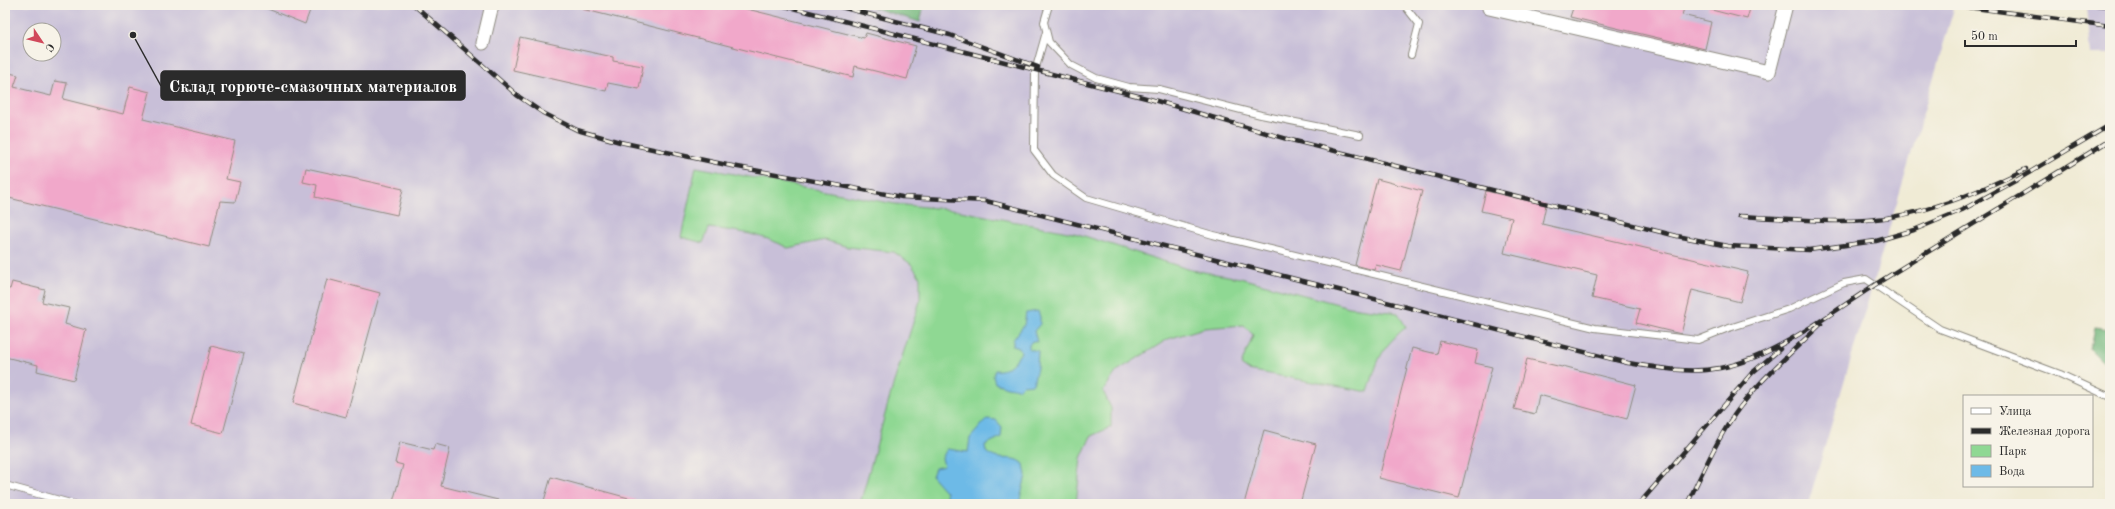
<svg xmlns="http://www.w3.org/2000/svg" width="2115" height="509" viewBox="0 0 2115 509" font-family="'Old Standard TT',serif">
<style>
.industrial{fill:#c8bfd8;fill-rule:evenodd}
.green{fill:#8fd893;stroke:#5d825f}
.forest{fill:#73b87d;stroke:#4f7254}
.water{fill:#6dbae7;stroke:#4c7289}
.building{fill:#f1a8ca}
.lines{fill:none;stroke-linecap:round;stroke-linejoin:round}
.service-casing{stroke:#8e8b80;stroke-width:8}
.minor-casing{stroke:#8e8b80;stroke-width:15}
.service{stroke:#fff;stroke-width:6}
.minor{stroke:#fff;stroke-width:13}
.rail-casing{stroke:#2b2b2b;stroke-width:4.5}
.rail{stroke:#f7f3e8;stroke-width:3;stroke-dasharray:9;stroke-linecap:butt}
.leader{fill:none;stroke:#2b2b2b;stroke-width:1.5}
.callout-dot{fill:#2b2b2b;stroke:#f7f3e8;stroke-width:1.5}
.callout{fill:#2b2b2b;stroke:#2b2b2b;stroke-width:1.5}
.callout-label{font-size:17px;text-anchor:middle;font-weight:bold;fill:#fff}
</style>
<rect width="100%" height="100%" fill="#f7f3e8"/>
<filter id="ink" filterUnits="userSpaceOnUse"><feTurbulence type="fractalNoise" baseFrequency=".025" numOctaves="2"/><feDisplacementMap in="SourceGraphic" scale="8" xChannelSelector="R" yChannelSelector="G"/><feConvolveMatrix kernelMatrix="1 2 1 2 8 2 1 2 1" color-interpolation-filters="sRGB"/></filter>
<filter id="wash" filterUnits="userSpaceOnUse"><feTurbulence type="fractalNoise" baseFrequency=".012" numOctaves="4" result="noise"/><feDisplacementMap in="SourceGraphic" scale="16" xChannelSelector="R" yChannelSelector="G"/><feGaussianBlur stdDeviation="0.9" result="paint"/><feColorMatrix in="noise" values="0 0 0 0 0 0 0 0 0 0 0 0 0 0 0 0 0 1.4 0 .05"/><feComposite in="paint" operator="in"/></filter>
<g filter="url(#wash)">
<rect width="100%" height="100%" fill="#f0ebd5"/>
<!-- industrial -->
<path class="industrial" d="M5,5H1955L1808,504H5ZM30,30H54V54H30Z
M2087,5H2110V54H2091Z"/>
<!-- green -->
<path class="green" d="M696,167L895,204L955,210L1078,234L1191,270L1240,278L1349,307L1398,313L1406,327C1379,350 1378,360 1368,392L1248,370L1241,365L1253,335L1244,325L1204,328L1168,339L1117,371L1103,391L1111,408V427L1091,436L1081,458L1076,504H860L894,382L920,301V277L911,264L894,252L848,247L825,240L788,248C763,234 737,231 709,228L703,243L681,237Z"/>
<!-- forest -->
<path class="forest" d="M865,5H924L920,22Z
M2094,328L2110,330V369L2090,349Z"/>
<!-- water -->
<path class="water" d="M1038,311L1040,317V324L1034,331L1037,342L1032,341L1029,345V349L1038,351L1037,368L1033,384L1023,385L1019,389L1007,387L995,383L993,376L995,370C1007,372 1016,361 1021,352L1019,348L1013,346V340L1024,325L1026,313Z
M987,419L996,420L1002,427L1001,437L985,445L986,452C1001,464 1009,453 1024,464L1026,475L1019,504H947L946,492L932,476L935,468L944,466L942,458L947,449L968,452L970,438Z"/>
<g id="blocks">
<!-- building -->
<path class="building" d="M258,5H312L305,24Z
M583,5H731L864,38L866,33L916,46L907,79L855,66L853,77L582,9Z
M1574,5H1685L1682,15L1711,22L1705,49L1570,17Z
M1709,5H1751L1747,19L1708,9Z
M520,37L613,57V61L643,66L639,89L608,83L606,91L513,70Z
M5,72L18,75L14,87L51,96L55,81L67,83L63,99L123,114L130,87L150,92L143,119L235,141L226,179L240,182L235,202L220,201L209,247L5,197Z
M306,168L403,189L397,215L315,197L317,185L303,182Z
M1377,179L1422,191L1401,271L1376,265L1374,270L1355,265Z
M1486,191L1546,205L1542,224L1748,272L1740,302L1692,290L1681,334L1636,323L1640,309L1592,298L1597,275L1504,253L1512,218L1481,211Z
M327,279L380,293L346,417L293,403Z
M12,282L45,290L42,302L69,308L65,324L86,330L74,380L37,371L38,365L5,357V288L10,289Z
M1440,341L1478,350L1475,363L1492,367L1459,498L1379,478L1412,348L1437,354Z
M211,346L244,354L223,433L191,425Z
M1527,359L1562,367L1563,366L1636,385L1627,419L1539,395L1535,414L1514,409Z
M1264,430L1316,444L1300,504H1244Z
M400,442L433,450L435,444L450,448L441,486L498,500L497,504H400L393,502L403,465L395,463Z
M551,477L636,500L635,504H543Z"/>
</g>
</g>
<g filter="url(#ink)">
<use href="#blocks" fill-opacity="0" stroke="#8e8b80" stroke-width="1"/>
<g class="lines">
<!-- service casing -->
<g class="service-casing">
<path id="service" d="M1049,5L1044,22L1049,42L1071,65L1096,78L1129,87L1159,89L1261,115L1360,135
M1404,5L1419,24L1411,55
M1046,32L1035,71L1034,150L1053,175L1086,198L1213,235L1595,328L1698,340L1726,329L1789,309L1844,283L1866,279L1940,329L2060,374L2110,397
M5,485L74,504"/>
</g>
<!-- minor casing -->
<g class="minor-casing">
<path id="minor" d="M1489,8L1769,72L1786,5
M483,43L492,5"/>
</g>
<!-- service -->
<use href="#service" class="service"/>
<!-- minor -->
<use href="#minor" class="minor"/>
<!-- rail casing -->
<g class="rail-casing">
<path id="rail" d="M414,5L518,96L543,113L577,130L620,142L727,165L902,197L986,201L1628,363C1658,368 1690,374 1720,368C1775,358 1836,309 1884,279C1959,232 2035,187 2110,140
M781,5L1150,99L1287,139L1677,236L1728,246L1809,250L1876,241L1914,230L1962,210L2015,181L2110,125
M833,5L950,35L1038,67
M1952,5L2110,26
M2097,5L2110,6
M1739,216C1782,218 1825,223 1867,220C1923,216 1976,193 2026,169
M1639,504L1752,373L1780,349
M1687,504C1703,472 1718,436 1740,407C1763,377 1793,351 1821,324"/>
</g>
<!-- rail -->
<use href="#rail" class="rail"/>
</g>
</g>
<!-- callouts -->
<path class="leader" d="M133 35L161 86"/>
<circle class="callout-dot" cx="133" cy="35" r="4"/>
<rect class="callout" x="161" y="71" width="304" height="29" rx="4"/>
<g class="callout-label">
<text x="313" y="92">Склад горюче-смазочных материалов</text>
</g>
<!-- margin -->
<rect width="2115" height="509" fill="none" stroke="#f7f3e8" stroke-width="20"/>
<!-- legend -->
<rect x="1963" y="395" width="130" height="92" fill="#f7f3e8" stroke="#a5a39c"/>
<rect x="1971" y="408" width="20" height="6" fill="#ffffff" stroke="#a5a39c"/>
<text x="1999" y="415" font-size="12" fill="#2b2b2b">Улица</text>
<rect x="1971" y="428" width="20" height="6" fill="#2b2b2b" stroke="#a5a39c"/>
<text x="1999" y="435" font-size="12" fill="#2b2b2b">Железная дорога</text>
<rect x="1971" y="445" width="20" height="12" fill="#8fd893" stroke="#a5a39c"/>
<text x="1999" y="455" font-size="12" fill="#2b2b2b">Парк</text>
<rect x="1971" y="465" width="20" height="12" fill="#6dbae7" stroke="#a5a39c"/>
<text x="1999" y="475" font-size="12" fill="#2b2b2b">Вода</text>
<!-- north arrow -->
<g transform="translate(42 42) rotate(125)"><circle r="19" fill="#f7f3e8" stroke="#a5a39c"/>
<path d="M0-3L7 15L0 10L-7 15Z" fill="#d1495b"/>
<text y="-6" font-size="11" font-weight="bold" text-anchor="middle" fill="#2b2b2b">С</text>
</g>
<!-- scale -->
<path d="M1965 40v6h111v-6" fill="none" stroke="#2b2b2b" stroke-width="2"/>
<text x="1971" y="40" font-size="12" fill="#2b2b2b" stroke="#f7f3e8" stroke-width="3" paint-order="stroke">50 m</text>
</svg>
